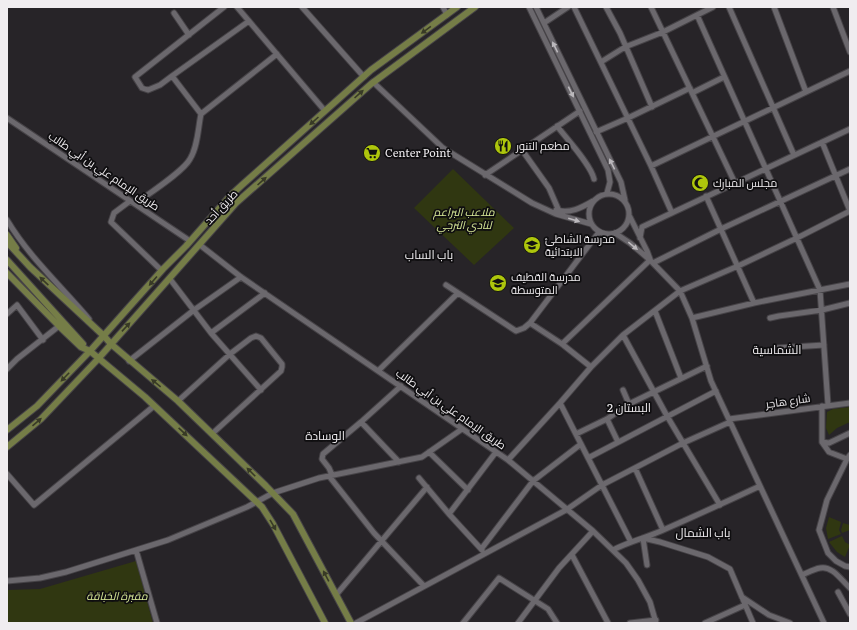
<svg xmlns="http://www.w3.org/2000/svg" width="857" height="630" viewBox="0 0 857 630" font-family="Literata,Cairo,serif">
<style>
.green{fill:#303711}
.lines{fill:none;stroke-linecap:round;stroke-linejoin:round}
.minor-casing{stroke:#464347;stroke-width:7}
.major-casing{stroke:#464347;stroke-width:8}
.minor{stroke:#6b686d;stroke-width:5}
.major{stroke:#757d47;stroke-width:6}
.oneway{fill:#383a26}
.oneway2{fill:#bbb8bc}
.labels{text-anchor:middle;stroke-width:3.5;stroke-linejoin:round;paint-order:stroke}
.poi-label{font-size:11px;fill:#f0edf0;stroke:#0f0e10;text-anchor:start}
.street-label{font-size:11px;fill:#f0edf0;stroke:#0f0e10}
.park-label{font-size:11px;font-style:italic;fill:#d9ea98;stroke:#0f0e10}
.neighbourhood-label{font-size:12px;fill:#f0edf0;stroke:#0f0e10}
</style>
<rect width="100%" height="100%" fill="#272428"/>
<!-- green -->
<path class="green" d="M453,169L514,228L474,265L414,208Z
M850,407V422L837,428L829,435L826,428L827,412L833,409Z
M829,517L841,522L839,530L841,534L828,539L826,528Z
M843,523L850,525V530L842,533L841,530Z
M842,536L845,542L850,545L845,557L837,552L829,542Z
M136,561L153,623H7V590L40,589Z"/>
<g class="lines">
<!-- minor casing -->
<g class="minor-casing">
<path id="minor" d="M237,7L325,111
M302,7L364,77
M443,7L447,15
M529,7L608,170L610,182L607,193
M536,7L621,182L625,200
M574,7L651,166L672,213
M606,7L620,33L652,107
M651,7L735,183
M729,7L794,155
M774,7L806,92
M833,7L850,52
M174,13L189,35
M697,15L820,290L828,405
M544,23L568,7
M601,62L625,47L663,32L713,7
M172,76L160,85L148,90L142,88L135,77L224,7
M373,82L443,148L532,203L556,214L591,224
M692,93L724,77
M201,114L172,76L249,21
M7,118L190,241
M557,126C567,139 591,165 594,179
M596,132L628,118L690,88
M822,142L850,211
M522,150L549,188L559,211
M651,166L850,71
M485,175L580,111
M589 214a20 20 0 1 1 40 0a20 20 0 1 1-40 0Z
M706,196L754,303
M130,201L114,213L111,222L160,269H163
M135,204C148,194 183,172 190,159C198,146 198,128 201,114L277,54
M556,210C570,214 581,208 593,201
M630,217L647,251L650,259
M7,220C29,257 62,287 89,319
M615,233L630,243L650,260L680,291L692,318L711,381L824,623
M640,238L642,227L850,129
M200,245L241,277L508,460L593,531L626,563L638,580L650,602L656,623
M653,263L721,229L850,169
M170,279L211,333L261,390
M446,285L516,331L524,328L530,323L599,232
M655,311L681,378
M7,314L17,305L43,340
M692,318L754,303L850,284
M770,318L779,316L822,310L850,303
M530,323L562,344L591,367
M211,333L265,293
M623,335L667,416L720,505
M562,344L650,260
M777,348L824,345
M129,361L194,310L241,277
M7,369L17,359L59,326
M379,370L458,293
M623,390L629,404
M178,401L230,354L251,338L256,336L261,338L282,364V367L281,371L213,433
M560,403L631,542
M822,406V442L829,452L847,459
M607,419L618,442
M729,419L850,403
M361,422L399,462
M576,434L607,419L629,404L707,366
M822,442L829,443L850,433
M429,452L468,490
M850,455L847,459L827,500L819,530L828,553L836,561L845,566L850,567
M588,458L716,391
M508,460L560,403L591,367L623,335L680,291L738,266L797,238L850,211
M635,468L663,530
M7,474L34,505L154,406
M332,475L329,468L322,459L323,454L361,422L401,386
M329,476L374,533L424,586
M419,478L449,514L482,550
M449,514L496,452
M482,548L533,481L581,444
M136,550L157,623
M613,550C628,542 645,538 661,531C695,516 728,501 760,486
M572,555L608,623
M647,565L643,538L660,542L708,557L730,569L753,623
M802,575C807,573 814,569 820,568C832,565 842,581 850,588
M7,581L40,578L66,572L168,540L247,507L273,493L319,478L422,457L462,429
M838,592L850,614
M336,595L427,487
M742,597L769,615L790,623
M356,623L566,510L602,485L683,443L730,422
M463,623L499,578L548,609L557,623
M518,623L559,568L593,531
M630,623L656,620
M705,623L745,605"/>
</g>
<!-- major casing -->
<g class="major-casing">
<path id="major" d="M7,235L16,248
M7,242L30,267L104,336L111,344L178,401L266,486L293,514L351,623
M7,260L83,344
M7,273L59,326L81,347L90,351L145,397L262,507L273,524L325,623
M7,430L37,406L90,351L163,269L186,246L230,196L242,185L371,70L457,7
M7,447L41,419L98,359L236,203L371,84L475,7"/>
</g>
<!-- minor -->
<use href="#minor" class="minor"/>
<!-- major -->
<use href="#major" class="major"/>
</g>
<!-- one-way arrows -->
<defs><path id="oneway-solid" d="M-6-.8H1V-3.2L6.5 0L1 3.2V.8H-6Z"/></defs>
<g class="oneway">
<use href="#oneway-solid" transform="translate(426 30) rotate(144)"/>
<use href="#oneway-solid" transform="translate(359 94) rotate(-42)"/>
<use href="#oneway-solid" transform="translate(314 121) rotate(138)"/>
<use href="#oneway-solid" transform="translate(262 181) rotate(-42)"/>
<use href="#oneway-solid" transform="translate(44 281) rotate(-137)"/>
<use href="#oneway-solid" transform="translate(153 281) rotate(131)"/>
<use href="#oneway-solid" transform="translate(126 327) rotate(-47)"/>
<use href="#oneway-solid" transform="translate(65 377) rotate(134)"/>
<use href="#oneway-solid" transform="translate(156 383) rotate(-141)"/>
<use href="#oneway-solid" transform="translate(37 422) rotate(-41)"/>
<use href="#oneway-solid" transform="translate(183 432) rotate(43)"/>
<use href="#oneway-solid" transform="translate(251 472) rotate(-135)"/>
<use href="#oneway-solid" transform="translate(273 525) rotate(60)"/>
<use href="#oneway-solid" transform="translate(326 576) rotate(-118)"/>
</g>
<g class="oneway2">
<use href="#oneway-solid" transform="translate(555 47) rotate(-116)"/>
<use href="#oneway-solid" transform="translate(571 92) rotate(64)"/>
<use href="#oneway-solid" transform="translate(612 164) rotate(-116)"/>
<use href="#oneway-solid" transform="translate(574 220) rotate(16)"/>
<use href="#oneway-solid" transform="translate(633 246) rotate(39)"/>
</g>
<!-- icons -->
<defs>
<g id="restaurant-disc" transform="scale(0.9)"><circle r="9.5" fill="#aec60c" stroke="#0f0e10"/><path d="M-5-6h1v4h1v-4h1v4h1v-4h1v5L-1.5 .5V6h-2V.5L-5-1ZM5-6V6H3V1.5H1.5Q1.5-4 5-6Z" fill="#111"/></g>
<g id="supermarket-disc" transform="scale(0.9)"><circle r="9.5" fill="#aec60c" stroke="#0f0e10"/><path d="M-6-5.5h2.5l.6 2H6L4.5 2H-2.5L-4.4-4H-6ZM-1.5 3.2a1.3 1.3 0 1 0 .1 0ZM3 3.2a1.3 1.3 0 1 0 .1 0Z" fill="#111"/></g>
<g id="mosque-disc" transform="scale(0.9)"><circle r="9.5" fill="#aec60c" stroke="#0f0e10"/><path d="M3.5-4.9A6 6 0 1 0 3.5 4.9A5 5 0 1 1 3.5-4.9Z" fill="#111"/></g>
<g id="school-disc" transform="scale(0.9)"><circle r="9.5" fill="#aec60c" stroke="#0f0e10"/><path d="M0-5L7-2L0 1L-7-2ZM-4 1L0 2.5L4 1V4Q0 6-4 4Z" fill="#111"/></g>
</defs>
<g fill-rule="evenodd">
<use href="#restaurant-disc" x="503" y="146"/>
<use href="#supermarket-disc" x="372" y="153"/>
<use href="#mosque-disc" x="700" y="183"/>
<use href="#school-disc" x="532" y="245"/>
<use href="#school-disc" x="498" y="283"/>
</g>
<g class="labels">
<!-- poi labels -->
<g class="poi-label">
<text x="516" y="150">مطعم التنور</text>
<text x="385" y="157">Center Point</text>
<text x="713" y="187">مجلس المبارك</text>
<text x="545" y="243">مدرسة الشاطئ<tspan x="545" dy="13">الابتدائية</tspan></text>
<text x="511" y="281">مدرسة القطيف<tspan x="511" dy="13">المتوسطة</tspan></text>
</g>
<!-- street labels -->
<g class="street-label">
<text transform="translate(104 171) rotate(34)" y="4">طريق الإمام علي بن أبي طالب</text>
<text transform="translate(221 207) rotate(-47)" y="4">طريق أحد</text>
<text transform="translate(788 401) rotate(-8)" y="4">شارع هاجر</text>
<text transform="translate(451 409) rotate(35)" y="4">طريق الإمام علي بن أبي طالب</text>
</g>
<!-- park labels -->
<g class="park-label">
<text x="464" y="216">ملاعب البراعم<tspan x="464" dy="13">لنادي الترجي</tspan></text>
<text x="117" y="600">مقبرة الخباقة</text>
</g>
<!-- neighbourhood labels -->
<g class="neighbourhood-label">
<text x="429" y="259">باب الساب</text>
<text x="777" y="354">الشماسية</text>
<text x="629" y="412">البستان 2</text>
<text x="325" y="440">الوسادة</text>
<text x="703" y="537">باب الشمال</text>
</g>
</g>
<!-- border -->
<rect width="857" height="630" fill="none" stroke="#f0edf0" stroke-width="16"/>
</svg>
